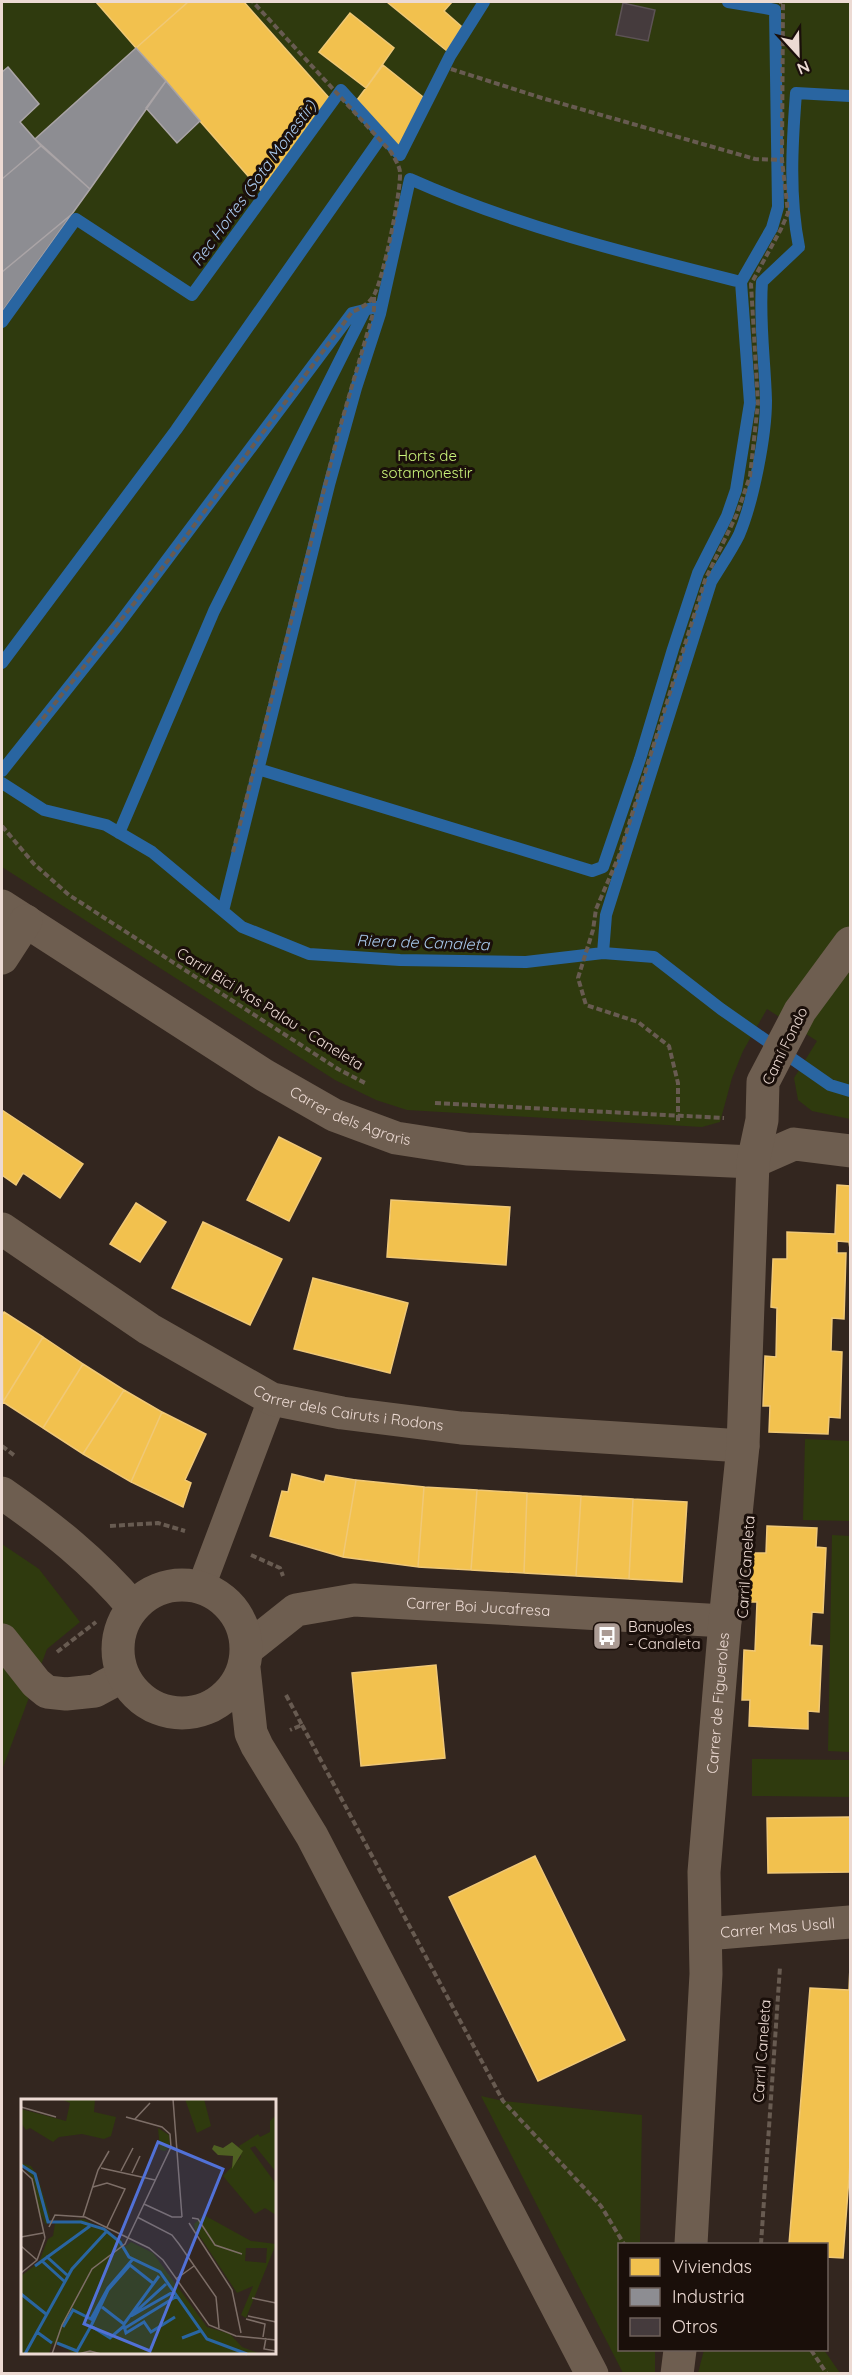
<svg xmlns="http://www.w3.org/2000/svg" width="852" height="2375" viewBox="0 0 852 2375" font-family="Quicksand,sans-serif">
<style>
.green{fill:#2f3a0e}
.homes{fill:#f2c14e;stroke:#f0c876;stroke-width:1.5}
.industry{fill:#8d8d92;stroke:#aaa4a6;stroke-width:1.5}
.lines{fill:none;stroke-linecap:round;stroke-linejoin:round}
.stream{stroke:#2965a1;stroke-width:12}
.building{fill:#453b3d;stroke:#5d5355;stroke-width:1.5}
.path{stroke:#685b51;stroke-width:4;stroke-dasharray:6 3;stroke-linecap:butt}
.pedestrian{stroke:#6e5e50;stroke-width:28}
.minor{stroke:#6e5e50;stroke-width:33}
.tertiary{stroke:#6e5e50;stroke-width:33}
.labels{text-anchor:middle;stroke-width:6;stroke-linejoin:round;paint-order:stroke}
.park-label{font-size:15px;fill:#cbf47b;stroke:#1a0f0a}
.street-label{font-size:15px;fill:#ecdad3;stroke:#1a0f0a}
.poi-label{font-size:15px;fill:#ecdad3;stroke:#1a0f0a;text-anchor:start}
.water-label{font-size:16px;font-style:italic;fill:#a9c9ee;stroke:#1a0f0a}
.inset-river{fill:none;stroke:#2965a1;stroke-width:3}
.inset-road{fill:none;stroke:#7d6e67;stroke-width:1.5}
.view{fill:#5171d7;fill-opacity:0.15;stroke:#5171d7;stroke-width:3}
.inset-edge{fill:none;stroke:#ecdad3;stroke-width:3}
</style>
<rect width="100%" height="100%" fill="#33261f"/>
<!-- green -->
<path class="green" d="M2,2H850V1119L812,1111L798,1100L794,1078L817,1041L767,1009L743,1051L732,1078L720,1122L702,1127L407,1110L376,1100L335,1080L2,867Z
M805,1439L850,1441V1521L803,1520Z
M832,1535L850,1536V1752L828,1751Z
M2,1544L39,1569L80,1622L47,1649L2,1770Z
M752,1759L850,1760V1797L752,1796Z
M481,2096L503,2101L642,2115L640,2244H620V2350H655V2373H623Z
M704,2350H824L840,2373H698Z"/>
<!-- homes -->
<path class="homes" d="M96,2H188L136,48Z
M188,2H244L331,100L262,192L136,48Z
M387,2H452L444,11L462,27L447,51Z
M350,13L394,48L366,88L319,52Z
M383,65L423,97L399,147L357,100Z
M2,1110L83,1164L60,1198L23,1173L16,1185L2,1175Z
M279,1137L321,1158L289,1221L247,1200Z
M837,1185L850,1186V1249L849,1242L837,1241V1253H846L844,1319L832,1318L831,1351L842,1352L840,1418L829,1417L828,1434L769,1432L770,1406H763L765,1356L776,1357L777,1308L771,1307L773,1259H787V1232L835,1234Z
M391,1200L510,1207L506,1265L387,1257Z
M136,1203L166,1222L140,1262L110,1244Z
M203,1222L282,1259L250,1325L172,1288Z
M313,1278L408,1303L390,1373L294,1349Z
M4,1312L43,1337L3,1402L2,1316Z
M43,1337L83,1364L43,1428L3,1402Z
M83,1364L124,1390L83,1454L43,1428Z
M124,1390L162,1412L131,1482L83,1454Z
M162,1412L206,1434L185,1480L191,1483L183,1507L131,1482Z
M292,1474L324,1482L326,1475L356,1480L343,1557L270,1536L282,1491L288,1492Z
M356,1480L424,1487L418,1567L343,1557Z
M424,1487L477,1490L471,1570L418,1567Z
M477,1490L527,1493L524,1573L471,1570Z
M527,1493L581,1496L576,1576L524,1573Z
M581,1496L633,1499L629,1579L576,1576Z
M633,1499L687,1502L682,1582L629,1579Z
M767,1526L817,1528L816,1547L826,1548L823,1613L812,1612L810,1645L822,1646L819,1712L808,1711V1729L749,1726L750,1700H742L744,1650L755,1651L757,1602H750L752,1553H766Z
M436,1665L445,1758L361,1766L352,1673Z
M850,1817V1872L768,1873L767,1818Z
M535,1856L625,2040L538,2081L449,1897Z
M850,1966V2164L843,2258L826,2257V2244H789L810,1988L849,1990Z"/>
<!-- industry -->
<path class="industry" d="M136,48L166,81L90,189L35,139Z
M8,67L39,104L20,122L41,146L2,179V72Z
M166,81L200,121L177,143L146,108Z
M41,146L90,189L72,214L2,272V179Z
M72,214L2,312V272Z"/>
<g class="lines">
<!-- stream -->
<path class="stream" d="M728,2L765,8V2
M2,322L76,219L192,295L341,90L400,155L450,56L484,2
M2,663L176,430L382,136
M258,769L592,871L603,867L640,759L673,649L698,573L727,516L736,490L750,403L741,282L772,228L778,207L775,10L765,8
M2,771L118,625L352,313L381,306
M2,783L44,810L106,825L152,852L242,927L309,954L400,960L526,962L603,953L654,957L721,1009L830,1085L850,1091
M119,833L214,611L365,310
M223,911L329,485L356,388L380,314L410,179C515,226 629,254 741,282
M603,953L606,915L711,582C720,567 731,551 739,535C753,502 766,436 766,401C765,361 759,322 762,282L799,247C789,196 792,145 796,93L850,96"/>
</g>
<!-- building -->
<path class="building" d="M623,3L655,10L648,41L616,35Z"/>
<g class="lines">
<!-- path -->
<path class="path" d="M451,69L542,98L755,159L782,160
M37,726L170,558L352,312C361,308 369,304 374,295C383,280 401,192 400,173C400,166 394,158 391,152L253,2
M2,826L34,864L69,895L338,1069L365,1083
M233,852L338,434L374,310V295
M435,1103L724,1118
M678,1121V1083L669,1046L638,1022L586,1005L578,978L593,930L596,909L619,856L705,580L737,514L750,476L758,403L751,284L781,229L788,213L782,160L783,2H779
M2,1446L15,1456
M110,1526L158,1523L185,1531
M251,1555L280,1568L283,1576
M57,1652L96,1622
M286,1695L302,1725L290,1730
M302,1725L503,2101L601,2206L624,2244
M761,2244L780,1967
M811,2350L827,2374"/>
<!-- pedestrian -->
<path class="pedestrian" d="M201,1587L272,1399"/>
<!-- minor -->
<g class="minor">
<path id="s1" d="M2,906L264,1075L334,1115L396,1138L467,1149L753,1162L794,1144L850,1151"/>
<path d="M2,958L26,921"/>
<path id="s2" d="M2,1229L149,1329L272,1399L342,1413L461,1428L743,1446"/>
<path d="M2,1640L36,1683L47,1692L66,1694L95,1691L123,1676"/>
<path id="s3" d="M247,1649L296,1610L354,1600L725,1621"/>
<path id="s4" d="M706,1934L850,1922"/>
<path id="s5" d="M691,2244L706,1974L704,1872L725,1621L743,1446L753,1162L762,1120L763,1082L800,1011L850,943"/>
<path d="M677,2374L680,2350"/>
</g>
<!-- tertiary -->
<path class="tertiary" d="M2,1493C51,1527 94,1561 133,1607
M118 1649a64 64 0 1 1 128 0a64 64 0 1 1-128 0Z
M244,1668L251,1733L257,1746L312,1836L592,2374"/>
</g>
<!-- icons -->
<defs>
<g id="bus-square" transform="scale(1.5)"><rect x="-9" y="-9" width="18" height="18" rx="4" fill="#ab9b94" stroke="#1a0f0a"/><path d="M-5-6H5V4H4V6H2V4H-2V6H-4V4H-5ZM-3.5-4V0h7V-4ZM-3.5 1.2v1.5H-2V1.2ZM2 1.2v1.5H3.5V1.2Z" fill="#fff"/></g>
</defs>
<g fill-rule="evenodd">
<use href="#bus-square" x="607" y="1636"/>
</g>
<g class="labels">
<!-- park labels -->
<g class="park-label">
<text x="427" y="461">Horts de<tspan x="427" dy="17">sotamonestir</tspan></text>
</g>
<!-- street labels -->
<g class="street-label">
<text transform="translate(270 1009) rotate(32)" y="5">Carril Bici Mas Palau - Caneleta</text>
<text transform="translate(785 1046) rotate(-64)" y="5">Camí Fondo</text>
<text dy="5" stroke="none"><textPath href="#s1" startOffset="408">Carrer dels Agraris</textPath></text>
<text dy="5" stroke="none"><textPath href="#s2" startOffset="396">Carrer dels Cairuts i Rodons</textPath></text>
<text transform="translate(746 1567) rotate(-86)" y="5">Carril Caneleta</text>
<text dy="5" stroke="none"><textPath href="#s3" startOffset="246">Carrer Boi Jucafresa</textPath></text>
<text dy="5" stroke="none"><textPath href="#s5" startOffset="542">Carrer de Figueroles</textPath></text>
<text dy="5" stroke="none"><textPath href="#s4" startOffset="72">Carrer Mas Usall</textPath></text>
<text transform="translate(762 2051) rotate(-86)" y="5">Carril Caneleta</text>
</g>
<!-- poi labels -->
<g class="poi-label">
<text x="628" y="1632">Banyoles<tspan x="628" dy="17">- Canaleta</tspan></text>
</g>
<!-- water labels -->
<g class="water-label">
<text transform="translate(253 183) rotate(-54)" y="6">Rec Hortes (Sota Monestir)</text>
<text transform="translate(423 942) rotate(2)" y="6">Riera de Canaleta</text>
</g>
</g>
<!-- overview -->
<g transform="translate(21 2099)">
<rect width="255" height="255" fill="#33261f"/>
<path d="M40,0H74L73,13L95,18L90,37L83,40L61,35L38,38L32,43L9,29L5,31L0,24V10L45,22L49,4ZM164,0H183L190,27L176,34ZM255,16V73L234,47L229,49L255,85V116L244,109L234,115L202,77L220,58L218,47L237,35L239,38L249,33V22ZM137,29L148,36L149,47L144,52L139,51ZM0,64L10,67L16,76L29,118L25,126L17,110L12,80ZM183,116L230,142L255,145L225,219L220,216L232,187L216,194L174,130L173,125ZM225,149H246L245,164L224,162ZM63,120L101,141V150L110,143L132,154L186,228L209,235L221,248L240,255H53L36,244L31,245L28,255H0V177L18,163L27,140L32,137L34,124Z" fill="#2f3a0e" fill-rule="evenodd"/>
<path d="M211,43L222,52L211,70L212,57L197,56L191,50L193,46L202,49Z" fill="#4f6022"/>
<path class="inset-river" d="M0,66L14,75L27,123H60L83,130L99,143L108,158L139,173L186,240L226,255M25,157L46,176M21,162L43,182M14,167L69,127M0,195L25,215M81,208L103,225L138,177M111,216L145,185M110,217L152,193M70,227L87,191L109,166L133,185M42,228L52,211L70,220L87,189L112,160M104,229L156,197M16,233L51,170L85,133M161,239L179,232M36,244L56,252L70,227L89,239L103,227L105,234L123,223L130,233L154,218M4,255L16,233L31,244"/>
<path class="inset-road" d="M152,0L161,118M0,8L35,18M114,20L129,4M80,69L134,81M0,70L11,80L24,139M100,72L112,49M111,74L119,57M72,88L86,84L104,90L86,128M123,105L151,118H161M62,118L77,71L88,52M116,118L151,136L158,145L195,198L198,229M171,119L177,120L194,146L221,155M168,124L211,191L220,234M28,128L34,116L64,118L128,149L142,161L188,226L215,237L255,241M0,138L22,134M0,147L16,161M0,174L16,161L24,139M155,180L173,167M231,199L255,204M227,217L255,223M225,220L244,225L242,238M245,239L243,250L255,252M31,255L41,226L71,170L104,145L150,48L149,35L141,28L105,18M57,255L69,252L80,255"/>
<path class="view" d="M137,43L202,70L129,252L63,225Z"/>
<rect width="255" height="255" class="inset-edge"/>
</g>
<!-- border -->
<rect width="852" height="2375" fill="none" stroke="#ecdad3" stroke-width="6"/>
<!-- legend -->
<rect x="618" y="2243" width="210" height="108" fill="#1a0f0a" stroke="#6e605a" stroke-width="1.5"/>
<rect x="630" y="2258" width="30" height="18" fill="#f2c14e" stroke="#6e605a" stroke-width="1.5"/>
<text x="672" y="2273" font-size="18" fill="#ecdad3">Viviendas</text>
<rect x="630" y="2288" width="30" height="18" fill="#8d8d92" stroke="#6e605a" stroke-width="1.5"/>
<text x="672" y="2303" font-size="18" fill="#ecdad3">Industria</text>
<rect x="630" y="2318" width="30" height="18" fill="#453b3d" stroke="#6e605a" stroke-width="1.5"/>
<text x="672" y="2333" font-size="18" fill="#ecdad3">Otros</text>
<!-- north arrow -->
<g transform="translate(798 54) rotate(158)" stroke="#1a0f0a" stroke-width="4.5" paint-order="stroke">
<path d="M0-4.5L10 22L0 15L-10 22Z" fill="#ecdad3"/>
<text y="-9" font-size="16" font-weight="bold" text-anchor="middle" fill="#ecdad3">N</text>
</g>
</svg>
